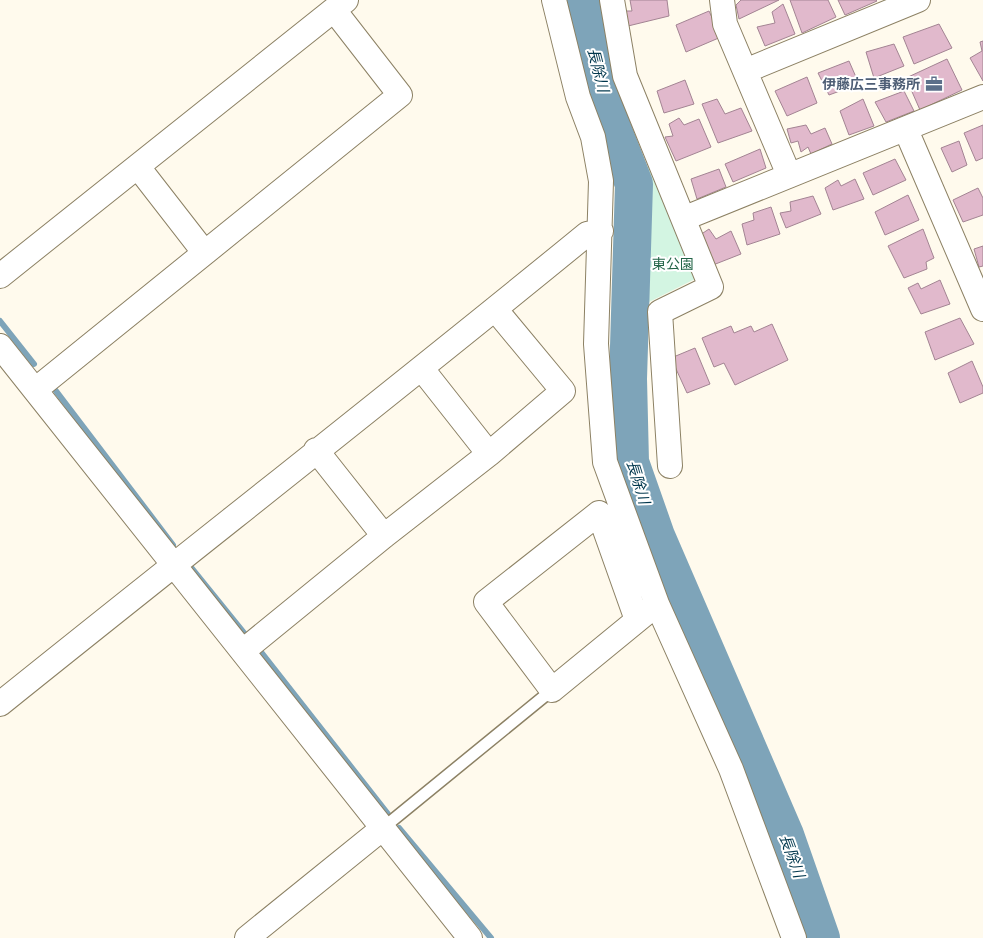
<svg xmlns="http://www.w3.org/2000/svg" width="983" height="938" viewBox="0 0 983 938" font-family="Poppins,'Noto Sans JP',sans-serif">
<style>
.green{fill:#d3f5e2}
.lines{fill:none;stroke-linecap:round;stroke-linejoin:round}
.stream{stroke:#7ea4b9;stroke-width:6}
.river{stroke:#7ea4b9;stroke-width:38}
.building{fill:#e1b9cc;stroke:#a38493}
.service-casing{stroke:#8c8164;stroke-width:14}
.minor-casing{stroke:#8c8164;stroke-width:26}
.service{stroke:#fff;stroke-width:11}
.minor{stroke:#fff;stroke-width:24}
.labels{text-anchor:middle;stroke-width:4;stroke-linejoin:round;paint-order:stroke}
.service-label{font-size:14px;font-weight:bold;fill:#4e5e75;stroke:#fff;text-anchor:end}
.park-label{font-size:14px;fill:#226447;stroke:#fff}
.water-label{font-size:15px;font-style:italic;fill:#00374d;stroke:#fff}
</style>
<rect width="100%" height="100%" fill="#fffaed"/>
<!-- green -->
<path class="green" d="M647,156L703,275L649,302L650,209Z"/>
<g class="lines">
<!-- stream -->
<path class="stream" d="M0,321L34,364
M56,391L173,545
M189,565L248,638
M261,652L388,814
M399,828L491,938"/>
<!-- river -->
<path class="river" d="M581,0L611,125L634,184L628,379L630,462L656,536L785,835L821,938"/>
</g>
<!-- building -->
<path class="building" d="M630,0H667L669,16L628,26L626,11H632Z
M741,0H779L739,19L736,5Z
M790,0H828L836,17L802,33Z
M838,0H876L877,1L845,15Z
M783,4L795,34L765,46L757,27L775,23L772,12Z
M709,11L721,37L686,52L676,25Z
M939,24L952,48L914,64L903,37Z
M983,41V81L970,58L982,51L980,42Z
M894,44L904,66L874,78L866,52Z
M947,59L962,90L920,110L906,78Z
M849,61L859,84L829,95L818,73Z
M807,77L817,103L787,116L775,91Z
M685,80L694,104L664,113L657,91Z
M904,91L914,111L886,122L875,102Z
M717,99L725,114L741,108L752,131L718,143L702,104Z
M863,99L874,126L849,135L840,111Z
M679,118L684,125L699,119L711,147L676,161L665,137L673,136L669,124Z
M806,125L811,134L825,128L832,144L811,154L808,147L801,152L798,141L791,143L787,129Z
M983,125V158L976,161L964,133Z
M959,141L967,165L952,172L941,148Z
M760,149L766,168L733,182L725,164Z
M895,159L906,180L873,195L863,173Z
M719,169L726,187L697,199L691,179Z
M855,179L864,199L833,210L825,188L838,180L841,186Z
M978,188L983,198V215L963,222L953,200Z
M908,195L919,220L885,235L875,212Z
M813,196L821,214L786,228L780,213L791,211L790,202Z
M771,207L780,234L747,245L742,224L754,220L753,213Z
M709,229L716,239L731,231L741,254L713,265L700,235Z
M923,229L934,258L926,262L927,269L904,278L888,246Z
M983,246V266L979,267L974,249Z
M940,280L950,304L921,314L908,288L918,283L921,289Z
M960,318L974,344L935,360L925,332Z
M772,324L788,360L735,385L724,363L714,367L702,338L731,326L734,333L751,326L754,332Z
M695,348L710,384L687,393L671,358Z
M972,361L983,387V393L960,403L948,373Z"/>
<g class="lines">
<!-- service casing -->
<g class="service-casing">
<path id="service" d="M383,828L552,690"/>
</g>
<!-- minor casing -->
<g class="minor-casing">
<path id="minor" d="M554,0L578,97L593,137L601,181L596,344L605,462L657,604L731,769L794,938
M612,0L625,76L711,287L660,312L670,466
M722,0L725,24L789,175
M745,71L918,0
M906,130L983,309
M138,167L204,252
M685,218L983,97
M0,276L346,0
M0,346L470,938
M35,390L400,95L334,10
M316,450L384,536
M489,454L563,391L495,309
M637,620L599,513L486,602L552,690L657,604
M243,651L384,536L489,454L422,369
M0,704C195,547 393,393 587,234L601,231
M247,938L383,828"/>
</g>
<!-- service -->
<use href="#service" class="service"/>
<!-- minor -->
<use href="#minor" class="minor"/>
</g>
<!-- icons -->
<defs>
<g id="office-bare" transform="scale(1.35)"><path d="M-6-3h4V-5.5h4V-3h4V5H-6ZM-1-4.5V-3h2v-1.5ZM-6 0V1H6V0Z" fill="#5c6f8a" stroke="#fff" stroke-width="2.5" paint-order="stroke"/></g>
</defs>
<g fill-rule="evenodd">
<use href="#office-bare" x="934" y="84"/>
</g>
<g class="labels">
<!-- service labels -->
<g class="service-label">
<text x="920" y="89">伊藤広三事務所</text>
</g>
<!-- park labels -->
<g class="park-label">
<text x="673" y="269">東公園</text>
</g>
<!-- water labels -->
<g class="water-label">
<text transform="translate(598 70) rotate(76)" y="5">長除川</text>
<text transform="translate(638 482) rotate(73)" y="5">長除川</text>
<text transform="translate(792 856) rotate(70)" y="5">長除川</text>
</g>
</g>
</svg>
